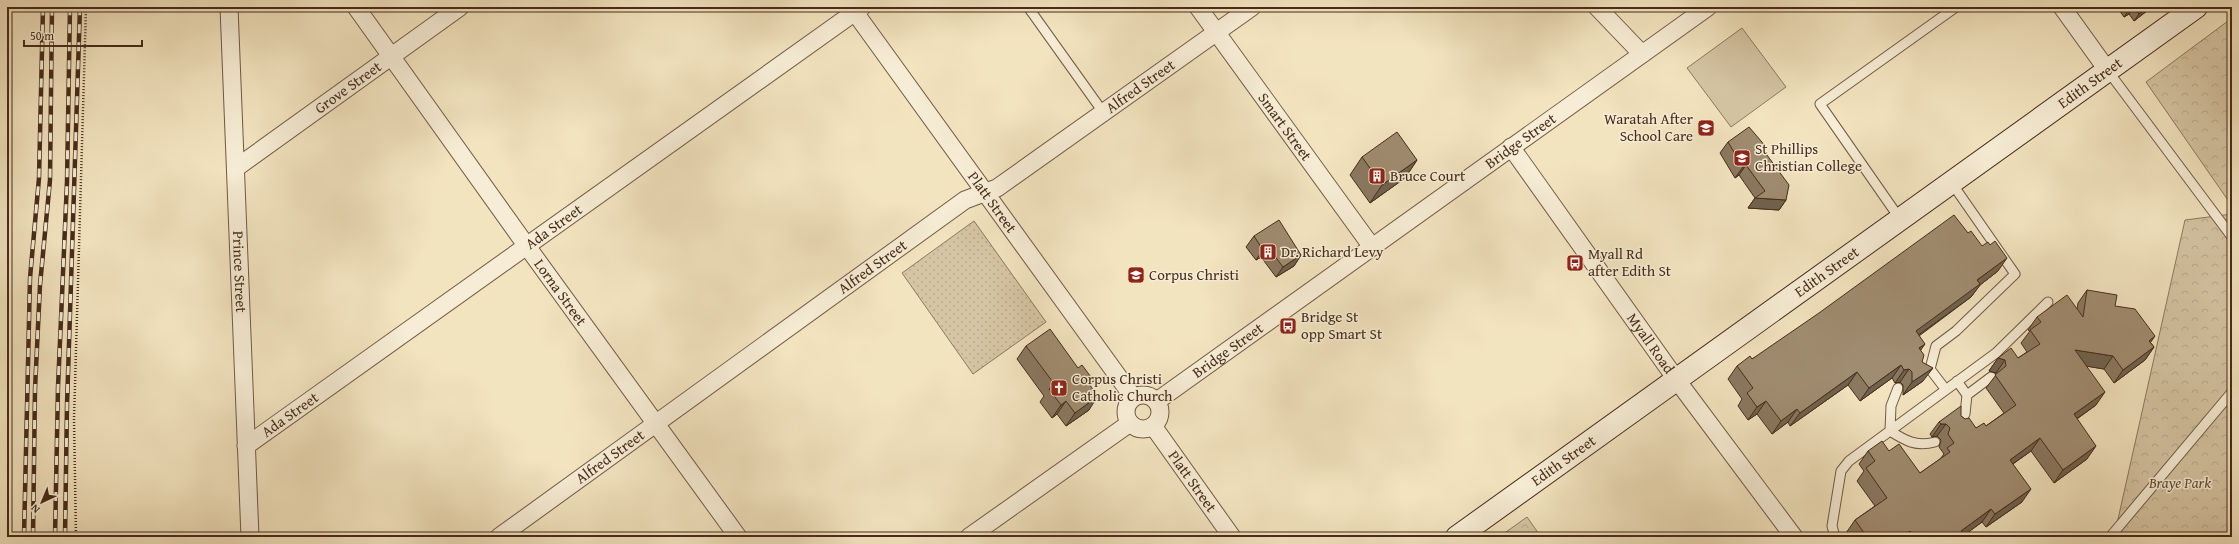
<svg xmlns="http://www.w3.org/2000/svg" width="2239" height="544" viewBox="0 0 2239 544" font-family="'Gentium Book Plus',serif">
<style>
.grass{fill:url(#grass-dots);stroke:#8e785e}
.forest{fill:url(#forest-crowns);stroke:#8e785e}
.pitch{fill:#d6c5a4;stroke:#8e785e}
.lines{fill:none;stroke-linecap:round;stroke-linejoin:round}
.service-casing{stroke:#715a43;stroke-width:11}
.minor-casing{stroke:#715a43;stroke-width:19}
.secondary-casing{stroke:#462c19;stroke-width:24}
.path{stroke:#462c19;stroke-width:2.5;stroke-dasharray:1 2;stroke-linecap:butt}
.service{stroke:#f7edd6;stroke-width:9}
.minor{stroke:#f7edd6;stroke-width:17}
.secondary{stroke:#f7edd6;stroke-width:22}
.rail-casing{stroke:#462c19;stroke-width:4.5}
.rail{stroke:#f7edd6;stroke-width:3;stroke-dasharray:9;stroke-linecap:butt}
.wall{fill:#8a7860;stroke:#462c19}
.shaded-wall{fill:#70624e;stroke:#462c19}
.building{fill:#a08c70;stroke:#462c19}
.labels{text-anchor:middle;stroke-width:3;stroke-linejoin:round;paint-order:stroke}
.street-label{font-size:15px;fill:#462c19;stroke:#f7edd6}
.poi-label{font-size:15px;fill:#462c19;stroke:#f7edd6;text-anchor:start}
.park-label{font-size:15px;font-style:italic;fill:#634b35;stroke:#f7edd6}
</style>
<defs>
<pattern id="grass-dots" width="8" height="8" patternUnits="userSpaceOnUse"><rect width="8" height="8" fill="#d6c5a4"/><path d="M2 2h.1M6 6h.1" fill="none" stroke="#b9a98d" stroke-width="1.8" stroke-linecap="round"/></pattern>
<pattern id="forest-crowns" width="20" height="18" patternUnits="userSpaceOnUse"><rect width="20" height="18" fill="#d6c5a4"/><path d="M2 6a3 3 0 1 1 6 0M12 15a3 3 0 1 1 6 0" fill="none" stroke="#b9a98d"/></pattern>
</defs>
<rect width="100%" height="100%" fill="#f3e4c0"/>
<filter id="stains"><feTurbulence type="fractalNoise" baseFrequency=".005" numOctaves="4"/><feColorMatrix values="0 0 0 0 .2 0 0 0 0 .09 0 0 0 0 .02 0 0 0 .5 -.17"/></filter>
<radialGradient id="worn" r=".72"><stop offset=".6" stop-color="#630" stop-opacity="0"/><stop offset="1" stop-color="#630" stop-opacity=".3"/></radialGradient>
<!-- grass -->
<path class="grass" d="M974,221L1046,322L973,374L902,273Z"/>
<!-- forest -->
<path class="forest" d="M2232,18V206L2146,82Z
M2232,214V537H2114L2185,220Z
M1527,517L1541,537H1499Z"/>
<!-- pitch -->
<path class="pitch" d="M1742,28L1786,87L1731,127L1687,68Z"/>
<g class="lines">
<!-- service casing -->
<g class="service-casing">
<path id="service" d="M1028,7L1103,112
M2108,71L2232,237
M1900,219L1820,104L1956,7
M1898,388L1891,406L1890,431C1906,441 1916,447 1935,442
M1946,390L1930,369L1936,346L1956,331L2015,274L1951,182
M1967,395L1991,377
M1957,426L1965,414L1967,395L1957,381
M1835,537L1832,526L1841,471L1849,461L1996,353L2048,302
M2110,537L2232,392"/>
</g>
<!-- minor casing -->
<g class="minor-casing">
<g id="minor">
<path id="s1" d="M229,7L250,537"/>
<path id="s2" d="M356,7L526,245L738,537"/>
<path id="s3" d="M851,7L1133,397"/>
<path id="s4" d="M1198,7L1372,247"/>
<path d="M1597,7L1642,54"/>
<path d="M2062,7L2108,71"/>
<path id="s5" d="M1511,147L1676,379L1794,537"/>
<path id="s6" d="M236,168L460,7"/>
<circle cx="1143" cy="412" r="17"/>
<path id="s7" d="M1157,401L1708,7"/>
<path id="s8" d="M1153,426L1232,537"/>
<path id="s9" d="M246,446L862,7"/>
<path id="s10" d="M499,537L965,200L997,188L1252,7"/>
<path d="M969,537L1130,423"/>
</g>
</g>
<!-- secondary casing -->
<g class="secondary-casing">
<g id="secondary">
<path id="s11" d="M1457,537L2196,7"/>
</g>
</g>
<!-- path -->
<path class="path" d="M76,537L74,419L86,7"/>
<!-- service -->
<use href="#service" class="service"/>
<!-- minor -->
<use href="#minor" class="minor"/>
<!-- secondary -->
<use href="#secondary" class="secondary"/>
<!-- rail casing -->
<g class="rail-casing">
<path id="rail" d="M24,537L30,278L39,178L43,7
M33,537L35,389L40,285L50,180L52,7
M55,537L58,387L67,182L70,7
M65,537L67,405L80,7"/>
</g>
<!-- rail -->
<use href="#rail" class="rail"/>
</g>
<!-- wall -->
<path class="wall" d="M2117,7H2152L2134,21L2129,14L2124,17Z
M1728,142L1765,152L1786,200L1779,210L1748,208L1755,198L1739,175L1735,178L1720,153Z
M1362,157L1417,160L1405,178L1370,203L1350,175Z
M1968,233L1998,271L1980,285L1971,297L1919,336L1923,381L1903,395V385L1900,382L1895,383L1892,378L1860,401L1848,385L1790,426L1788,422L1772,434L1757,414L1748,420L1738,406L1742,399L1728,379L1737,366L1752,359Z
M1254,236L1301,255L1294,266L1276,277L1261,257L1256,260L1246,247Z
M2087,290L2115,306L2151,343L2154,347L2145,360L2114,383L2104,369L2087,366L2096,405L2077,419L2087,459L2054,483L2031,451L2013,464L2022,502L1986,527L1982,522L1964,535L1966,537H1849L1846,533L1855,520L1875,506L1857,481L1864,471L1859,464L1868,451H1889L1920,473L1940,459L1944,454L1939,447L1941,440L1937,436L1932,437L1930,434L1939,422L1961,416L1976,428L1986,426L2004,413L1986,388L1996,375V373L1989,371L1998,358H2018L2027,352L2021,343L2030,331L2028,330L2037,317L2077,309L2078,303Z
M1026,346L1090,386L1089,410L1066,426L1057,414L1052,418L1040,402L1044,396L1017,359Z"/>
<!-- shaded-wall -->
<path class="shaded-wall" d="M2133,7L2129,14L2124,17L2129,10Z
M2147,7H2152L2134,21L2139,14Z
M1417,160L1405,178L1370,203L1382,185Z
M1746,165L1739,175L1735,178L1743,167Z
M1755,198L1786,200L1779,210L1748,208Z
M1268,247L1261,257L1256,260L1263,250Z
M1301,255L1294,266L1276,277L1283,267Z
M2007,258L1998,271L1980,285L1971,297L1906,344L1916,331L1977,280Z
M2155,336L2146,349L2149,341Z
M1925,344L1916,357L1919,348Z
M2154,347L2145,360L2114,383L2123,370Z
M2075,350L2113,356L2104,369L2066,363Z
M1998,358L2005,360L1996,373L1989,371Z
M1901,365L1892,378L1860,401L1869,388Z
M1933,368L1923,381L1903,395L1912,382Z
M1909,369L1900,382L1895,383L1904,370Z
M1857,372L1848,385L1790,426L1800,413Z
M2105,392L2096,405L2065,427L2074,414Z
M1098,396L1089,410L1066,426L1075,413Z
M1066,401L1057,414L1052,418L1061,405Z
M1766,401L1757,414L1748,420L1757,407Z
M1797,409L1788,422L1772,434L1781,421Z
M1941,424H1946L1937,436L1932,437Z
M2040,438L2031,451L2001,472L2010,460Z
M2096,446L2087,459L2054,483L2063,470Z
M2031,489L2022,502L1986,527L1995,514Z
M1991,509L1982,522L1962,537L1961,531Z
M1910,531L1906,537H1902Z"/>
<!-- building -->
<path class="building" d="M2127,7H2133L2129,10Z
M2134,7H2147L2139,14Z
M1749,127L1767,148L1764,151L1789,185L1786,200L1755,198L1765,191L1746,165L1743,167L1728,142Z
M1397,132L1417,160L1382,185L1362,157Z
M1954,215L1968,233L1971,231L1982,246L1988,242L1990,245L1995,241L2007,258L1977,280L1980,284L1916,331L1925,344L1919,348L1924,355L1922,362L1933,368L1912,382V372L1909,369L1904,370L1901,365L1869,388L1857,372L1800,413L1797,409L1781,421L1766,401L1757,407L1747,393L1753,388L1737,366L1750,356L1752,359L1819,313Z
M1279,220L1301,255L1283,267L1268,247L1263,250L1254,236Z
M2087,290L2117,295L2115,306L2135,309L2155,336L2149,341L2154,347L2123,370L2113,356L2075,350L2105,392L2074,414L2096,446L2063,470L2040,438L2010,460L2031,489L1995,514L1991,509L1961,531L1966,537H1914L1910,531L1902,537H1867L1855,520L1887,498L1866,468L1875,461L1868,451L1882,441L1889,451L1899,444L1920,473L1950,452L1947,448L1954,443L1948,434L1950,428L1946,424H1941L1939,422L1961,406V416L1965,419L1969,418L1976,428L1984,423L1986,426L2016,405L1995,375L2006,366L2005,360L1998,358L2011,348L2018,358L2040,344L2030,330L2041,322L2037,317L2067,295L2083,317Z
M1050,329L1078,368L1082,365L1094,381L1089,384L1098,396L1075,413L1066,401L1061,405L1049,389L1055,385L1026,346Z"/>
<!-- icons -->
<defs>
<g id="school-square" transform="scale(0.9)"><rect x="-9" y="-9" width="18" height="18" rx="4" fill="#8f2418" stroke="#f7edd6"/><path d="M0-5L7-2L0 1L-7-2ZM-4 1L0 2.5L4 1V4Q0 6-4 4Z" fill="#fff"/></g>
<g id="building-square" transform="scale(0.9)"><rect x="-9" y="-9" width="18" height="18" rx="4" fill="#8f2418" stroke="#f7edd6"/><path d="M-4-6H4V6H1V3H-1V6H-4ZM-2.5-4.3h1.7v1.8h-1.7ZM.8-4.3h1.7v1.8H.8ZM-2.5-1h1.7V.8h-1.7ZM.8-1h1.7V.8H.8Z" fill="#fff"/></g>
<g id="bus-square" transform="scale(0.9)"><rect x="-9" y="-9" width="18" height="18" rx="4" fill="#8f2418" stroke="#f7edd6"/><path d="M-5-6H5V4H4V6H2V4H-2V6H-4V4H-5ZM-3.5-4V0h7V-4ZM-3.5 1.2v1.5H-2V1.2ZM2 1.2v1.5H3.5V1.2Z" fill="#fff"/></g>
<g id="church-square" transform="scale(0.9)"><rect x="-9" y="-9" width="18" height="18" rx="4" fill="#8f2418" stroke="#f7edd6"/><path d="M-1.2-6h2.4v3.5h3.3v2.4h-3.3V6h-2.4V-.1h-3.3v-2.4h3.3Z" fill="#fff"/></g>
</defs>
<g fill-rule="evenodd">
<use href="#school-square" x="1706" y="128"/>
<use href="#school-square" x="1742" y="158"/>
<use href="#building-square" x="1377" y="176"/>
<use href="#building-square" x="1268" y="252"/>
<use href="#bus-square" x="1575" y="263"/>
<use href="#school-square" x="1136" y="275"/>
<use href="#bus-square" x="1288" y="326"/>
<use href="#church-square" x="1059" y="388"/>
</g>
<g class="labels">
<!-- street labels -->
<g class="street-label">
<text dy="5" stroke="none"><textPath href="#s11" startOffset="779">Edith Street</textPath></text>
<text dy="5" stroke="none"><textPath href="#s10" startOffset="785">Alfred Street</textPath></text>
<text dy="5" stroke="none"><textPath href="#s6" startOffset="138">Grove Street</textPath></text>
<text dy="5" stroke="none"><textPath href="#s4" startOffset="148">Smart Street</textPath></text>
<text dy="5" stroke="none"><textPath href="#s7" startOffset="447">Bridge Street</textPath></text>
<text dy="5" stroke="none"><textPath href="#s3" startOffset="241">Platt Street</textPath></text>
<text dy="5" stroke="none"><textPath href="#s9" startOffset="378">Ada Street</textPath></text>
<text dy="5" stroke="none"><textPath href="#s10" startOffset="461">Alfred Street</textPath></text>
<text dy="5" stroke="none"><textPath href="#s1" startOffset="265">Prince Street</textPath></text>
<text dy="5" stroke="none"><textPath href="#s11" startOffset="455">Edith Street</textPath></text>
<text dy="5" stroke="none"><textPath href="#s2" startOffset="351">Lorna Street</textPath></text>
<text dy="5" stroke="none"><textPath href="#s5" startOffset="241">Myall Road</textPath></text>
<text dy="5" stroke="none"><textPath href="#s7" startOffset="87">Bridge Street</textPath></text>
<text dy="5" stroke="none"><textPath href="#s9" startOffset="54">Ada Street</textPath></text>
<text dy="5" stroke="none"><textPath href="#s10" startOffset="137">Alfred Street</textPath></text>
<text dy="5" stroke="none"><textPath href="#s11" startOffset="131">Edith Street</textPath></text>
<text dy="5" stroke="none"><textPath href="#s8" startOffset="68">Platt Street</textPath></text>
</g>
<!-- poi labels -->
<g class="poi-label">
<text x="1693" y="124" text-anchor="end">Waratah After<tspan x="1693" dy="17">School Care</tspan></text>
<text x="1755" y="154">St Phillips<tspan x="1755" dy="17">Christian College</tspan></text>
<text x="1390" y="181">Bruce Court</text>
<text x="1281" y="257">Dr. Richard Levy</text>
<text x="1588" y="259">Myall Rd<tspan x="1588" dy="17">after Edith St</tspan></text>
<text x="1149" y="280">Corpus Christi</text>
<text x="1301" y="322">Bridge St<tspan x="1301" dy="17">opp Smart St</tspan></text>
<text x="1072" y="384">Corpus Christi<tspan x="1072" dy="17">Catholic Church</tspan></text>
</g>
<!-- park labels -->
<g class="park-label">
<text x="2180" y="488">Braye Park</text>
</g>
</g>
<!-- margin -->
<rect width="2239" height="544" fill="none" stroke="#f3e4c0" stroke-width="24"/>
<rect x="8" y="8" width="2223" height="528" fill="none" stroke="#462c19" stroke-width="2"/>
<rect x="12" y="12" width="2215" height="520" fill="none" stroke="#462c19"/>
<!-- north arrow -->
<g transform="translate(42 502) rotate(224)" stroke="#f7edd6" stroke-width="3" paint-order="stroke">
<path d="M0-3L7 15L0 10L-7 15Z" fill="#462c19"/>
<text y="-6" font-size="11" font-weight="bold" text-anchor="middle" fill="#462c19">N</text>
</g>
<!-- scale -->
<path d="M24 40v6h118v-6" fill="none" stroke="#462c19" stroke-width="2"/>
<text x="30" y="40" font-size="12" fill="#462c19" stroke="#f7edd6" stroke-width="3" paint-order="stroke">50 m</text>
<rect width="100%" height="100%" filter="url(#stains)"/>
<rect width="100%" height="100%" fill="url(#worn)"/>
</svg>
